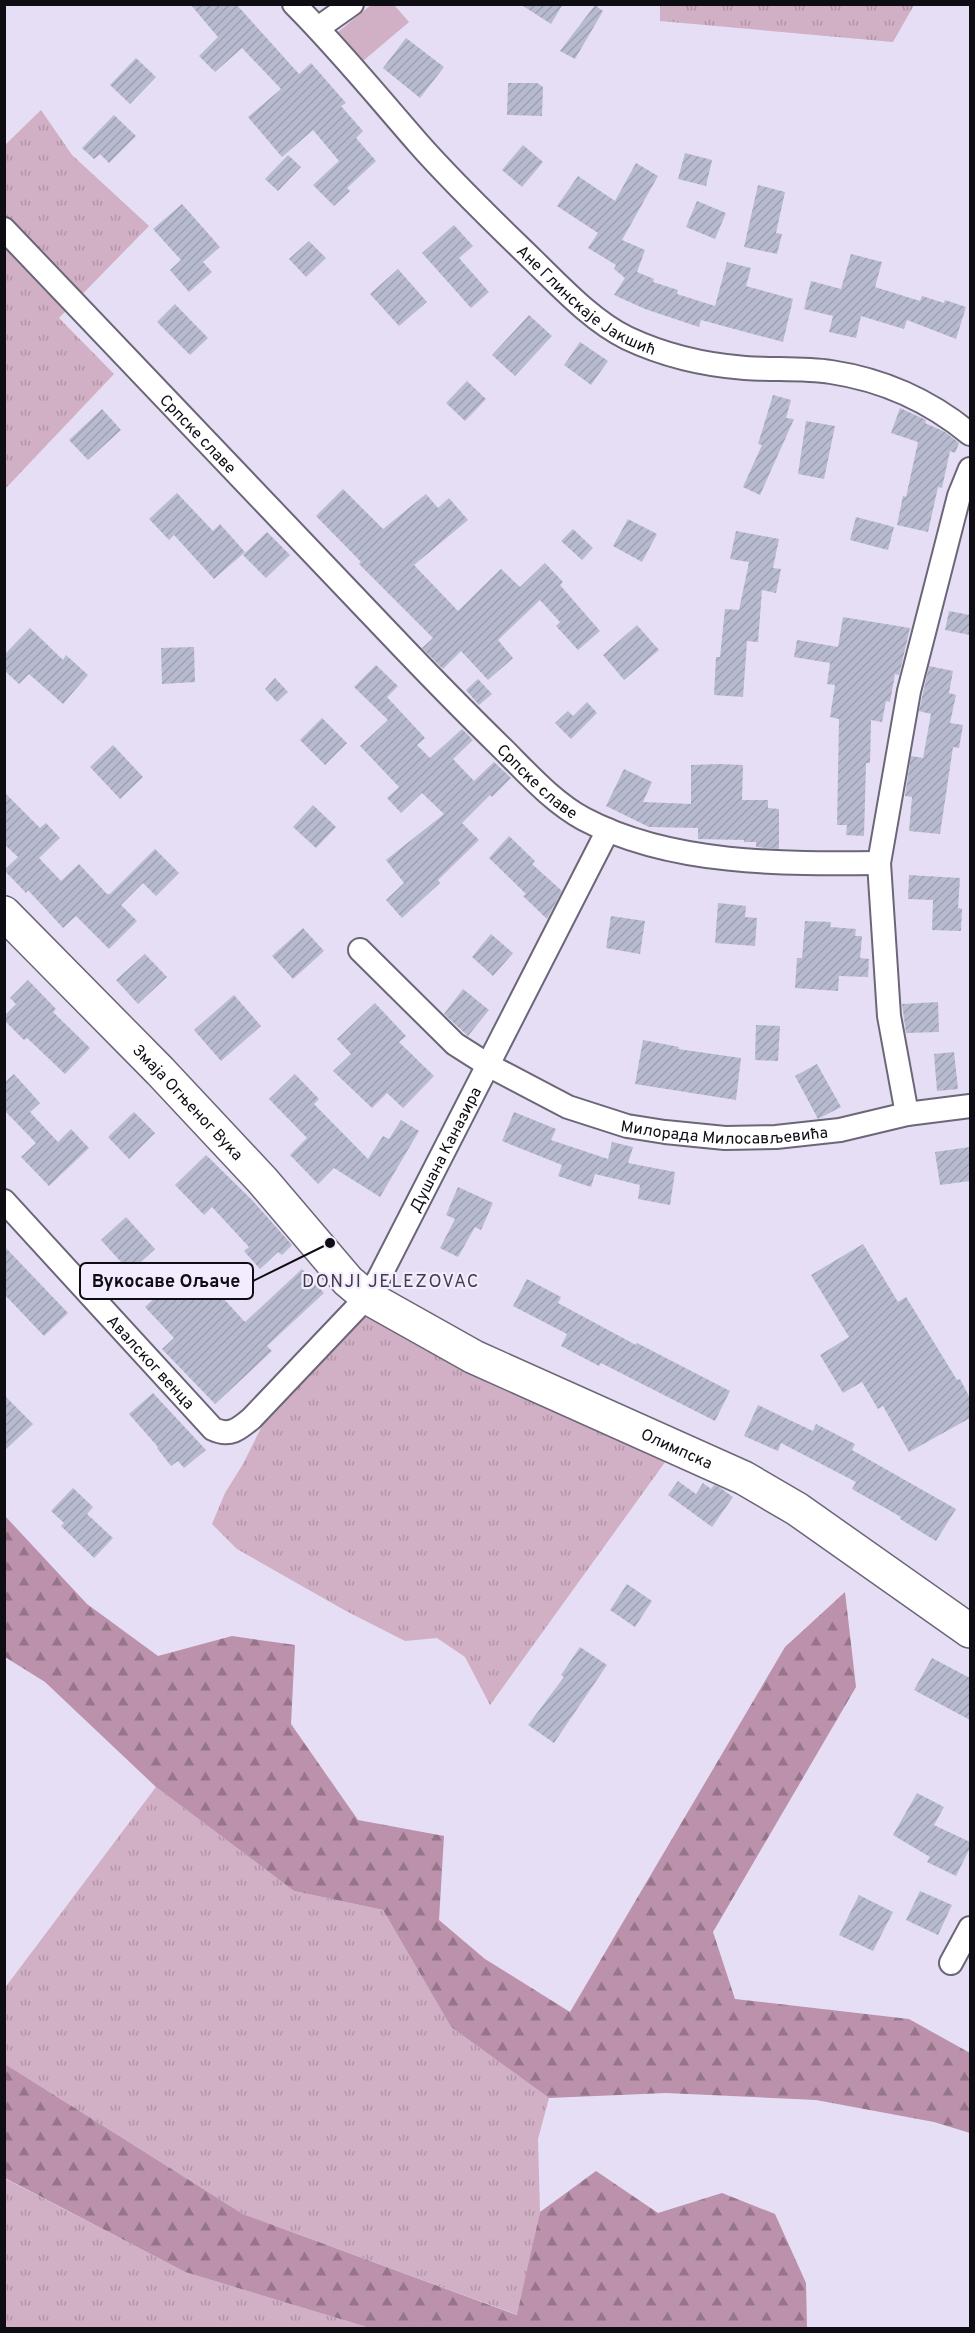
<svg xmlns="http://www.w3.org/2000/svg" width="975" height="2333" viewBox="0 0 975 2333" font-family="Overpass,sans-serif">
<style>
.grass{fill:url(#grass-tufts)}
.forest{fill:url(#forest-firs)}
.pitch{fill:#d1afc4}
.building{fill:url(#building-hatch)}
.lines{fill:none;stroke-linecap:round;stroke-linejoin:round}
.street-casing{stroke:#6c6679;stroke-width:26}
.secondary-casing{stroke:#6c6679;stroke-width:36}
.street{stroke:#fff;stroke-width:22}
.secondary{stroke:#fff;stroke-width:33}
.labels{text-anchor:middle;stroke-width:4.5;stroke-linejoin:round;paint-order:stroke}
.street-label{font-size:16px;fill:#0f0d14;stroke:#f2ecfe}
.neighbourhood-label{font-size:18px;letter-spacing:1.5px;fill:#413b4c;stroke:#f2ecfe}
.leader{fill:none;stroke:#0f0d14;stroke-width:2}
.callout-dot{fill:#0f0d14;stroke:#f2ecfe;stroke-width:2}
.callout{fill:#f2ecfe;stroke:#0f0d14;stroke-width:2}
.callout-label{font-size:18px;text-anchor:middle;font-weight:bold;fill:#0f0d14}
</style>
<defs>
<pattern id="grass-tufts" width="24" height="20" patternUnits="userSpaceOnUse" patternTransform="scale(1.5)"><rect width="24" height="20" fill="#d1afc4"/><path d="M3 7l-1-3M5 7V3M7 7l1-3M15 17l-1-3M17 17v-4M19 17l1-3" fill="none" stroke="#b295a8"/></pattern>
<pattern id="forest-firs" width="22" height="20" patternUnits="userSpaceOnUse" patternTransform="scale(1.5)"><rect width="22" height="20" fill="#bb91ab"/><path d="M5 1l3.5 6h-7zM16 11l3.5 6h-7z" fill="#96758a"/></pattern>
<pattern id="building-hatch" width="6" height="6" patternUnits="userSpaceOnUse" patternTransform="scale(1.5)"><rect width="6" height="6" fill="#b8bbd0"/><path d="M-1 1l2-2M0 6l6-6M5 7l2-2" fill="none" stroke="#9da0b2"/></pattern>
</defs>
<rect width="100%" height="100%" fill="#e5def4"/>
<!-- grass -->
<path class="grass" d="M660,5V4L914,5L893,42L660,21Z
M41,110L72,155L149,226L59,318L114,374L5,489V145Z
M369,1311L668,1458L490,1705L465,1657L437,1638L405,1641L346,1611L237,1549L212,1524L225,1493L243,1464L264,1422Z
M156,1787L294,1891L383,1910L451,2027L549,2098L538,2139L540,2212L518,2315L243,2214L5,2064L4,1989Z
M4,2178L185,2272L370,2328H5Z"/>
<!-- forest -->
<path class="forest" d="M5,1516L87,1604L158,1656L232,1636L295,1645L291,1724L358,1820L444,1836L439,1920L485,1959L570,2012L785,1647L845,1592L856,1687L713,1932L735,1999L909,2019L970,2053V2133L934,2122L816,2100L666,2093L549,2098L451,2027L383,1910L294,1891L156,1787L45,1682L5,1657Z
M5,2064L243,2214L517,2315L540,2212L596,2171L658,2213L722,2193L775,2214L806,2283L807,2328H370L185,2272L5,2178Z"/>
<!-- pitch -->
<path class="pitch" d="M371,5H394L409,22L363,61L338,32Z"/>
<!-- building -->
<path class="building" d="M190,4H236L299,74L311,63L346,103L341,106L363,131L356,138L376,161L347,188L350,191L334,206L313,185L339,161L313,130L282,157L248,117L281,89L242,48L215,72L199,56L218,37Z
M520,4H563L551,24Z
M595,5L603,11L575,59L560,51Z
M406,38L444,67L420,98L383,68Z
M136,58L156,77L130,104L110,85Z
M508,83H537L543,87L542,116L507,115Z
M114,115L136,136L109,163L100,154L94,159L82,148Z
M523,145L543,162L522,187L502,170Z
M685,153L712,160L706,186L678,179Z
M288,155L301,167L278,191L265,179Z
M636,163L658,176L622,240L645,250L637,272L654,279L653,282L678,290L677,294L715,306L727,262L751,268L746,286L793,299L783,342L701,320L699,327L645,309L614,295L625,278L614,269L616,265L588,248L598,233L557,206L578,176L615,201Z
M758,185L785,192L776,233L782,234L777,254L744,247Z
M697,201L726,213L715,239L686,227Z
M182,204L220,247L203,262L212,272L189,292L170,270L181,260L153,229Z
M454,225L473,246L459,258L489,292L471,308L422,253Z
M309,241L326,258L306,277L289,259Z
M851,254L882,262L875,287L920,301L922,296L944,303L945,300L966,307L956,339L907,320L904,329L861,316L856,338L829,332L833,316L804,309L811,281L841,289Z
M398,269L427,302L399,326L370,294Z
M175,304L208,338L190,355L157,322Z
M529,315L552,336L515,376L492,355Z
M580,342L608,361L591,385L564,365Z
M467,381L486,399L465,421L446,403Z
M773,395L791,400L786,418L794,419L760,495L743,487L762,445L758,444Z
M900,408L926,420L925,423L945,432L959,443L955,453L950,451L942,488L938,487L928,532L897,525L903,496L906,497L918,442L891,433Z
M102,409L121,430L88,460L69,440Z
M806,421L835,426L824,479L798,474Z
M343,489L383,529L426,494L438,508L449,498L468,520L414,565L458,611L501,569L520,587L545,563L563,582L560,585L600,631L578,650L556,626L560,622L540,600L498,640L513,658L488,680L461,651L443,669L422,648L433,638L359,564L361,562L316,516Z
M177,493L213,531L220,524L245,552L214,579L174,535L169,540L149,519Z
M856,517L894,527L888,550L850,540Z
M628,519L657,534L642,562L613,546Z
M573,529L593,548L582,560L561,541Z
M736,531L779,539L773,568L781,569L776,593L762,590L758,642L747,641L743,697L714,695L716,657H720L725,609L739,610L749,562L730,559Z
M267,532L290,555L266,578L243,555Z
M949,611L970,615V635L945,630Z
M843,617L910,628L899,675L895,674L890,702L886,701L882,722L871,720L870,763H866L864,836L846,835L847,825H837L839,719L830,717L835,685L827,684L830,663L794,657L797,640L838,647Z
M637,625L659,650L624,680L603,655Z
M30,628L63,660L66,655L88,675L63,704L29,674L19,684L4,670V655Z
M194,647L195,682L162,684L161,648Z
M376,665L398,686L387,697L425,738L417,745L430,758L462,729L473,740L453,759L474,781L494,762L511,778L492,797L490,795L462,823L479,840L438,880L440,883L402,918L386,900L404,883L386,860L444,814L422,793L401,813L387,798L399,787L360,746L388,720L354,687Z
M929,666L953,671L949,693L956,695L950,723L963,725L959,748L953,747L940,834L909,831L912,797L905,796L911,756L923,758L931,714L919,711Z
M275,678L288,692L277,702L265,689Z
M478,679L492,694L479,705L466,690Z
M587,702L597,713L571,739L555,723L568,711L573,716Z
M322,718L347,743L325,765L300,740Z
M113,745L143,777L120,799L90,767Z
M719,764L743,765L742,800H768V808L779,809V849L756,847V842H744V840L698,839V828L649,827L606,806L624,769L652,782L643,802L691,804V765Z
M4,792L40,828L46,823L60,838L39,858L61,881L79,864L107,894H110L155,849L179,873L156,896L143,883L121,905L137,921L109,949L76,916L63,928L28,890L26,893L4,870L18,857L4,844Z
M313,805L336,827L316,848L293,827Z
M509,836L535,861L532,864L562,891L547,919L523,896L526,894L489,858Z
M909,875L960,878L958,908L962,909L961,931L932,930L933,900L908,899Z
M718,903L746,906L745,917L757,918L755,946L715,943Z
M611,916L645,921L640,954L606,948Z
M805,921L831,922L830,927L856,929L855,936H862L860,958L869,959L868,977L839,976L838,991L795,988L797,958H802Z
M303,928L324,951L293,979L272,956Z
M491,934L513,953L493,976L472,957Z
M145,954L167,977L138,1004L116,980Z
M28,980L56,1009L53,1012L90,1048L65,1074L27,1038L24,1040L4,1020V1016L16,1004L10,998Z
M463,989L489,1010L468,1036L444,1014Z
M234,995L261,1026L221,1061L194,1030Z
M938,1002L939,1032L906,1033L902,1004Z
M375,1003L406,1036L399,1042L434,1076L403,1108L387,1093L372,1108L333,1071L351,1054L337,1039Z
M756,1025L780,1026L778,1061L755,1060Z
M643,1040L679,1047L678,1049L741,1058L736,1100L635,1084Z
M954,1052L958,1089L937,1091L934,1054Z
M817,1064L841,1107L818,1119L795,1076Z
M14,1074L40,1103L30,1112L58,1142L71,1129L89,1148L49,1186L21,1157L36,1143L4,1110V1083Z
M295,1074L319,1099L314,1104L368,1159L383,1136L389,1139L401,1120L419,1131L380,1197L334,1168L318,1184L290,1155L307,1138L269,1099Z
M134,1112L155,1133L129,1159L108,1137Z
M514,1112L556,1129L551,1140L608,1159L612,1142L633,1147L628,1163L675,1172L670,1205L638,1199L640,1185L595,1174L591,1187L558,1176L562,1165L502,1141Z
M970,1147V1181L940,1185L935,1152Z
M206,1155L252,1200L292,1245L282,1255L278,1252L260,1269L244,1251L249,1247L212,1207L204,1215L175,1185Z
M458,1187L493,1203L481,1230L475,1227L458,1257L440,1248L455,1219L446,1215Z
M126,1217L155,1249L130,1272L101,1240Z
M863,1244L898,1302L906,1297L957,1380L960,1379L970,1398V1418L909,1452L883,1406L878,1409L862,1382L843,1393L820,1355L849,1337L811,1275Z
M4,1246L68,1313L44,1336L4,1294Z
M302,1269L324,1293L267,1346L272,1351L215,1404L162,1349L174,1338L145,1307L176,1278L195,1300L211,1285L245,1322Z
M527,1279L561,1297L558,1303L636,1345L637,1343L730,1391L715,1421L601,1363L599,1366L561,1346L567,1334L513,1306Z
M153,1393L206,1450L184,1468L178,1461L171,1466L157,1448L158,1447L129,1414Z
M4,1395L33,1424L4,1451Z
M758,1405L813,1431L816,1424L855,1444L852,1450L956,1509L936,1541L900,1519L901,1517L852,1489L856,1482L781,1443L778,1451L744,1436Z
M678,1481L696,1494L703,1483L711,1489L714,1485L719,1487L733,1497L712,1527L668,1495Z
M73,1488L93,1507L87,1514L113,1538L94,1558L61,1526L64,1523L51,1511Z
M627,1584L652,1601L635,1627L610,1610Z
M580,1647L607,1665L554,1743L528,1725L564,1677L561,1675Z
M932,1658L970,1678V1720L914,1690Z
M917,1793L944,1807L934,1825L970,1842V1848L956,1876L927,1862L930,1857L893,1835Z
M920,1891L952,1905L938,1935L906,1920Z
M859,1895L893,1912L873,1951L839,1935Z"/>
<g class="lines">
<!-- street casing -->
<g class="street-casing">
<g id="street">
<path id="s1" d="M294,4C338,48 377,96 418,143C454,184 494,222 533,260C560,286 592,321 627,338C663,355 706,365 745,368C774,370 803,368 831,372C884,380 930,401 970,434"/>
<path d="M318,28L352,4"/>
<path id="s2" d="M4,229C132,364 260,498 388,632C426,672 464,711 503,749C528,774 553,802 584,819C671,865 783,864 879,863"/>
<path id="s3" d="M360,950L455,1044L488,1065L568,1107L627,1126L665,1132L725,1138L776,1137L840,1130L907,1114L970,1106"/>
<path d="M907,1114L889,1016L879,863L909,691L959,496L970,469"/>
<path id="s4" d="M4,1201L213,1429C230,1437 239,1429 252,1418L367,1297L379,1278L608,830"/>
<path d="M951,1963L970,1928"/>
</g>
</g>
<!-- secondary casing -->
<g class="secondary-casing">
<g id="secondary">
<path id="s5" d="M4,913L160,1071L262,1180L348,1281L367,1297L474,1357L744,1478L797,1509L970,1631"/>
</g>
</g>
<!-- street -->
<use href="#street" class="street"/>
<!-- secondary -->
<use href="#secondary" class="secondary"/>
</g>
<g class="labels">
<!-- street labels -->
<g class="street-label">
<text dy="6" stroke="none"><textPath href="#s1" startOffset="418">Ане Глинскаје Јакшић</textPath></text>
<text dy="6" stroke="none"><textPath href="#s2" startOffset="282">Српске славе</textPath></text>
<text dy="6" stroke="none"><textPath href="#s2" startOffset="768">Српске славе</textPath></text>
<text dy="6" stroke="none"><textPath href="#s5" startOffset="264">Змаја Огњеног Вука</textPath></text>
<text dy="6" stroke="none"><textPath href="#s3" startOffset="423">Милорада Милосављевића</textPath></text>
<text dy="6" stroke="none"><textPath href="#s4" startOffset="687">Душана Каназира</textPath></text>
<text dy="6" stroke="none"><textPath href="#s4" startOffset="218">Авалског венца</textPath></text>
<text dy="6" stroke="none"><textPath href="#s5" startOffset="874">Олимпска</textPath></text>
</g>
<!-- neighbourhood labels -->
<g class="neighbourhood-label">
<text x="391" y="1287">DONJI JELEZOVAC</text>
</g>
</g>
<!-- callouts -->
<path class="leader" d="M330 1243L253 1281"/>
<circle class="callout-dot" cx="330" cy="1243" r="6"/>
<rect class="callout" x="80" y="1263" width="173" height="36" rx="6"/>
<g class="callout-label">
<text x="166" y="1287">Вукосаве Ољаче</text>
</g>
<!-- border -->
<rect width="975" height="2333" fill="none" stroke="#0f0d14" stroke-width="12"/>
</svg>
